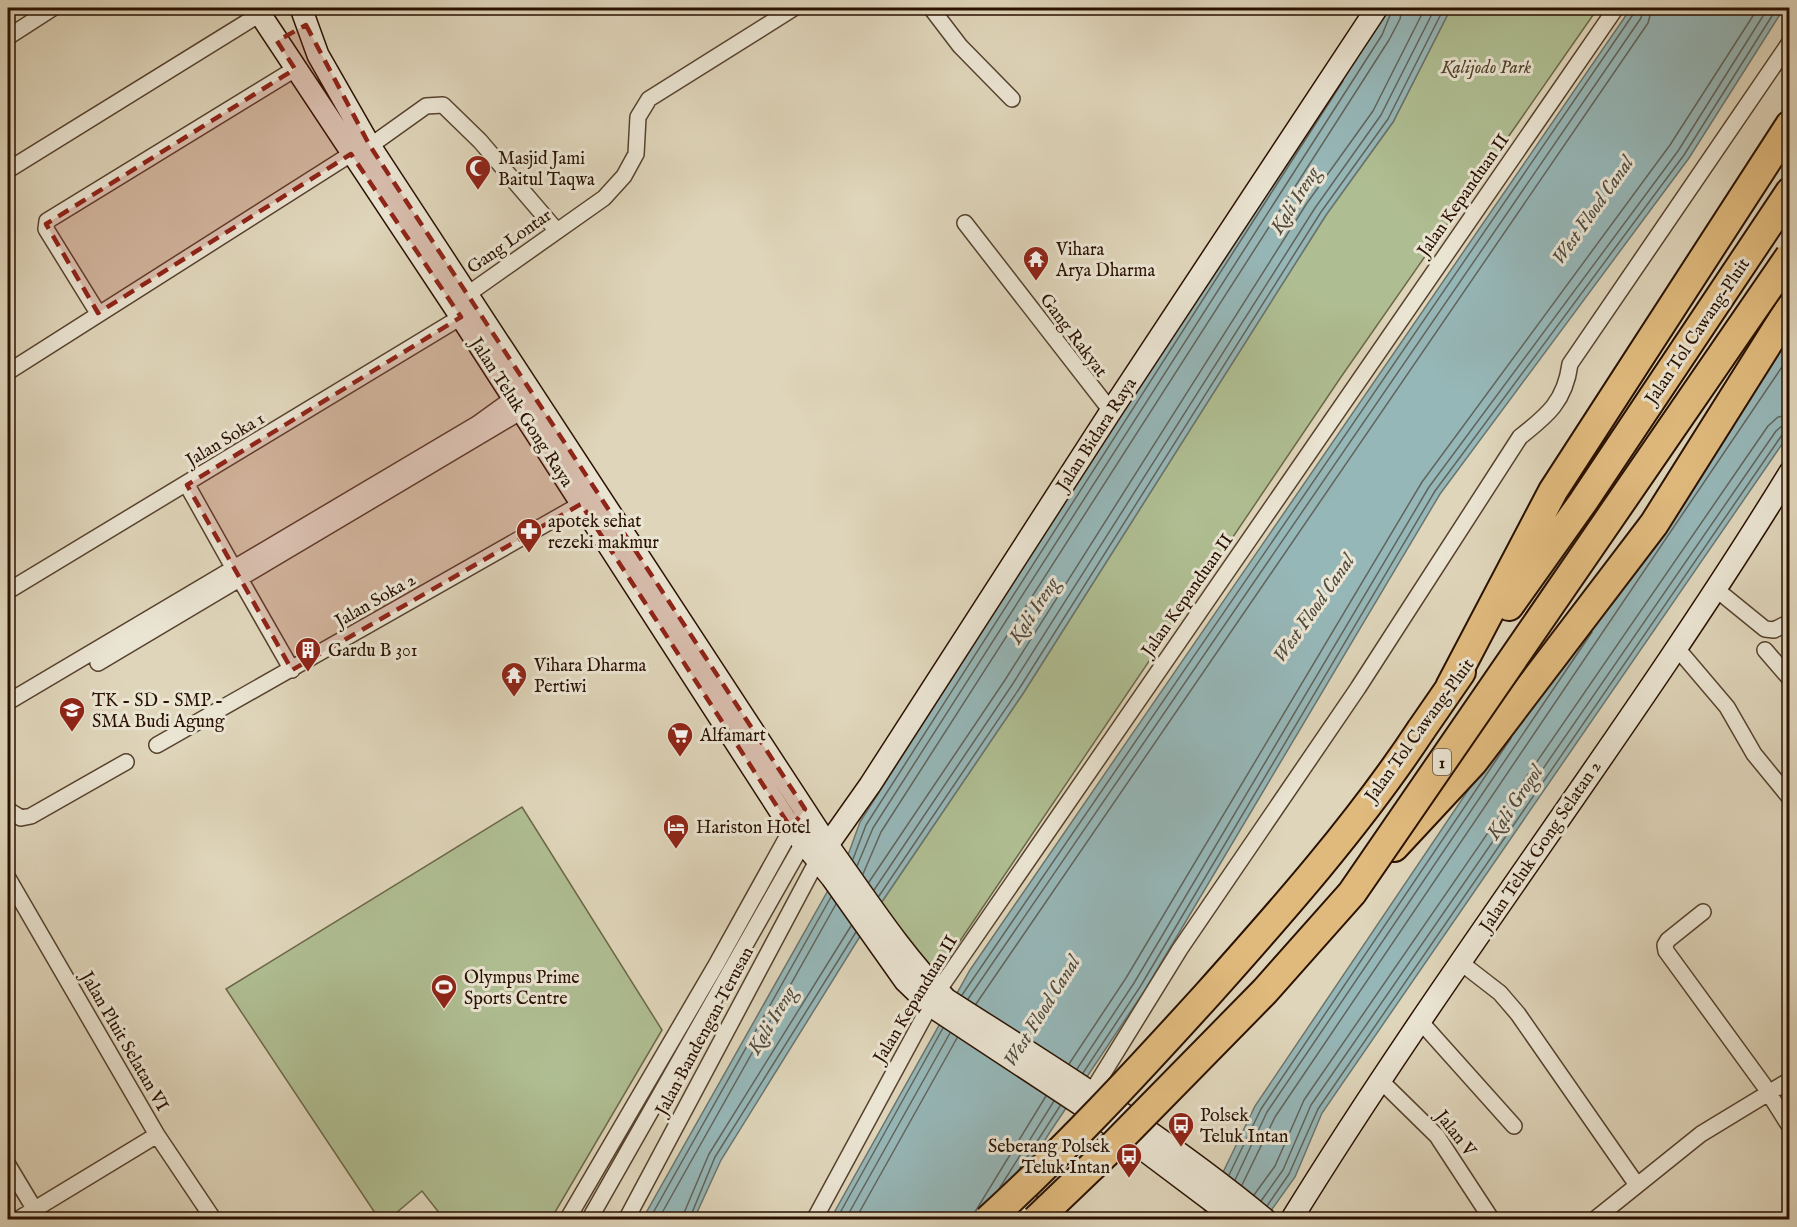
<svg xmlns="http://www.w3.org/2000/svg" width="1797" height="1227" viewBox="0 0 1797 1227" font-family="'IM FELL English',serif">
<style>
.green{fill:#afbe92;stroke:#6c6849;stroke-width:1.5}
.water{fill:#96b7b8;stroke:#6b756e;stroke-width:1.5}
.lines{fill:none;stroke-linecap:round;stroke-linejoin:round}
.shore{stroke:#60645c;stroke-width:1.5}
.street-casing{stroke:#57422e;stroke-width:18}
.secondary-casing{stroke:#2a1100;stroke-width:24}
.highway-casing{stroke:#2a1100;stroke-width:32}
.street{stroke:#eae4d2;stroke-width:15}
.secondary{stroke:#eae4d2;stroke-width:21}
.highway{stroke:#e0ba7d;stroke-width:28}
.highway-bridge-casing{stroke:#2a1100;stroke-width:32;stroke-linecap:butt}
.highway-bridge{stroke:#e0ba7d;stroke-width:28}
.marked{fill:#8f2418;fill-opacity:0.2;stroke:#8f2418;stroke-width:4.5;stroke-dasharray:12 8;stroke-linejoin:round}
.labels{text-anchor:middle;stroke-width:6;stroke-linejoin:round;paint-order:stroke}
.shield{fill:#eae4d2;stroke:#64503f;stroke-width:1.5}
.shield-label{font-size:16px;font-weight:bold;fill:#2a1100}
.park-label{font-size:18px;font-style:italic;fill:#52452c;stroke:#eae4d2}
.poi-label{font-size:18px;fill:#2a1100;stroke:#eae4d2;text-anchor:start}
.street-label{font-size:18px;fill:#2a1100;stroke:#eae4d2}
.water-label{font-size:20px;font-style:italic;fill:#504b40;stroke:#eae4d2}
</style>
<rect width="100%" height="100%" fill="#dfd5ba"/>
<filter id="stains"><feTurbulence type="fractalNoise" baseFrequency=".00333" numOctaves="4"/><feColorMatrix values="0 0 0 0 .2 0 0 0 0 .09 0 0 0 0 .02 0 0 0 .5 -.17"/></filter>
<radialGradient id="worn" r=".72"><stop offset=".6" stop-color="#630" stop-opacity="0"/><stop offset="1" stop-color="#630" stop-opacity=".3"/></radialGradient>
<!-- green -->
<path class="green" d="M1451,8H1598L1341,377L937,975L877,909L1024,692L1326,215L1393,122Z
M522,807L662,1030L551,1219H444L422,1191L389,1219H379L226,989Z"/>
<!-- water -->
<path class="water" d="M1381,8H1451L1393,122L1326,215L1024,692L877,909L721,1160L694,1219L642,1220L848,855L860,822Z
M1631,8H1784L1689,158L1440,494L1145,990L1050,1132L995,1219L830,1220L970,970Z
M1789,315V434L1322,1113L1295,1177L1265,1219L1200,1220L1255,1106Z"/>
<g class="lines">
<!-- shore -->
<path class="shore" d="M853,859L866,825L1343,81
M857,866L873,828L1382,35L1393,8
M863,874L881,832L1389,40L1400,19L1402,8
M869,882L1005,680L1307,203L1373,111L1425,8
M874,890L1012,685L1315,208L1381,115L1435,8
M879,896L1019,689L1321,212L1388,119L1444,8
M962,995L1634,13L1636,8
M968,999L1641,18L1643,8
M976,1004L1648,23L1652,8
M1069,1064L1126,978L1422,482L1670,145L1758,8
M1077,1069L1134,983L1429,487L1678,151L1768,8
M1083,1073L1140,987L1435,491L1684,155L1777,8
M1020,1168L1060,1106
M1229,1175L1261,1109L1511,738
M1235,1180L1267,1112L1592,632
M1242,1185L1275,1117L1790,355
M999,1189L1054,1101
M1254,1195L1275,1166L1304,1100L1768,426L1778,417L1790,415
M1261,1201L1283,1170L1311,1105L1776,431L1782,426L1790,424
M1267,1206L1289,1174L1318,1109L1782,435L1790,432
M975,1212L1046,1096
M649,1220L831,897
M658,1220L836,904
M681,1220L709,1154L851,926
M689,1220L715,1157L856,932
M836,1220L943,1028
M845,1220L950,1033
M855,1220L957,1038"/>
<!-- street casing -->
<g class="street-casing">
<path id="street" d="M931,8L960,46L1012,99
M8,37L53,8
M370,146L426,106L443,105L480,141L557,231
M8,170L260,14
M965,223L1111,411
M468,294L604,198L624,176L636,154L638,117L649,99L794,8
M98,313L46,229L47,221L295,69
M8,372L351,154
M187,485L233,567
M240,579L292,670
M1717,590L1765,629L1774,630L1790,622
M8,591L461,317
M1676,647L1727,707L1754,754L1790,798
M1765,650L1790,679
M98,663L522,411
M8,702L477,424L513,398
M157,745L581,504
M8,810L21,818L31,816L126,762
M8,878L157,1135L214,1220
M1703,912L1668,940L1665,945L1666,951L1763,1084L1790,1127
M1460,962L1500,993L1518,1014L1637,1185
M1420,1021L1514,1126
M1379,1079L1437,1136L1492,1220
M1091,1093L1180,949L1358,688L1520,437C1548,415 1565,401 1570,364L1790,42
M8,1165L41,1220
M17,1220L157,1135
M567,1220L716,965L796,821
M589,1220L807,836
M626,1220L817,861
M814,1220L938,991L1616,8
M1015,1220L1017,1209L1029,1198
M1594,1220L1701,1134L1790,1080"/>
</g>
<!-- secondary casing -->
<g class="secondary-casing">
<path id="secondary" d="M256,8L461,317L791,828L832,878L905,981L931,1006L1104,1120L1237,1220
M301,8L318,55L370,146L827,844C866,898 900,952 946,999C1055,1069 1166,1137 1266,1220
M822,853L870,785L1111,411L1377,8
M1291,1220C1448,965 1633,728 1790,472"/>
</g>
<!-- highway casing -->
<g class="highway-casing">
<path id="highway" d="M1509,606L1583,502L1790,192
M1450,687L1553,491L1790,125
M1421,730L1461,672
M1394,847L1473,762L1654,524L1790,308"/>
</g>
<!-- street -->
<use href="#street" class="street"/>
<!-- secondary -->
<use href="#secondary" class="secondary"/>
<!-- highway -->
<use href="#highway" class="highway"/>
<!-- highway-bridge casing -->
<g class="highway-bridge-casing">
<path id="highway-bridge" d="M988,1220C1065,1150 1137,1072 1207,995C1282,911 1359,824 1421,730
M1036,1220L1105,1154L1265,991L1352,893L1790,256"/>
</g>
<!-- highway-bridge -->
<use href="#highway-bridge" class="highway-bridge"/>
</g>
<!-- marked area -->
<path class="marked" d="M306,25L370,146L805,809L791,828L581,504L292,670L187,485L461,317L351,154L98,313L46,224L295,69L277,41Z"/>
<!-- icons -->
<defs>
<g id="mosque-pin" transform="scale(1.35)"><path d="M0 17L-7.5 6A9.5 9.5 0 1 1 7.5 6Z" fill="#8f2418" stroke="#eae4d2"/><path d="M3.5-4.9A6 6 0 1 0 3.5 4.9A5 5 0 1 1 3.5-4.9Z" fill="#fff"/></g>
<g id="temple-pin" transform="scale(1.35)"><path d="M0 17L-7.5 6A9.5 9.5 0 1 1 7.5 6Z" fill="#8f2418" stroke="#eae4d2"/><path d="M0-6L5-2H3V0L6.5 2.5H4V6H1.5V3h-3V6H-4V2.5H-6.5L-3 0V-2H-5Z" fill="#fff"/></g>
<g id="pharmacy-pin" transform="scale(1.35)"><path d="M0 17L-7.5 6A9.5 9.5 0 1 1 7.5 6Z" fill="#8f2418" stroke="#eae4d2"/><path d="M-2-6h4v4h4v4h-4v4h-4v-4h-4v-4h4Z" fill="#fff"/></g>
<g id="building-pin" transform="scale(1.35)"><path d="M0 17L-7.5 6A9.5 9.5 0 1 1 7.5 6Z" fill="#8f2418" stroke="#eae4d2"/><path d="M-4-6H4V6H1V3H-1V6H-4ZM-2.5-4.3h1.7v1.8h-1.7ZM.8-4.3h1.7v1.8H.8ZM-2.5-1h1.7V.8h-1.7ZM.8-1h1.7V.8H.8Z" fill="#fff"/></g>
<g id="school-pin" transform="scale(1.35)"><path d="M0 17L-7.5 6A9.5 9.5 0 1 1 7.5 6Z" fill="#8f2418" stroke="#eae4d2"/><path d="M0-5L7-2L0 1L-7-2ZM-4 1L0 2.5L4 1V4Q0 6-4 4Z" fill="#fff"/></g>
<g id="supermarket-pin" transform="scale(1.35)"><path d="M0 17L-7.5 6A9.5 9.5 0 1 1 7.5 6Z" fill="#8f2418" stroke="#eae4d2"/><path d="M-6-5.5h2.5l.6 2H6L4.5 2H-2.5L-4.4-4H-6ZM-1.5 3.2a1.3 1.3 0 1 0 .1 0ZM3 3.2a1.3 1.3 0 1 0 .1 0Z" fill="#fff"/></g>
<g id="hotel-pin" transform="scale(1.35)"><path d="M0 17L-7.5 6A9.5 9.5 0 1 1 7.5 6Z" fill="#8f2418" stroke="#eae4d2"/><path d="M-6-4.5h1.5V1H6V5H4.5V3h-9V5H-6ZM-4 0a1.8 1.8 0 1 1 3.6 0ZM.5 0V-2.5h3Q6-2.5 6 0Z" fill="#fff"/></g>
<g id="stadium-pin" transform="scale(1.35)"><path d="M0 17L-7.5 6A9.5 9.5 0 1 1 7.5 6Z" fill="#8f2418" stroke="#eae4d2"/><path d="M0-5a6.5 5 0 1 0 0 10a6.5 5 0 1 0 0-10ZM-3.5-1.8h7v3.6h-7Z" fill="#fff"/></g>
<g id="bus-pin" transform="scale(1.35)"><path d="M0 17L-7.5 6A9.5 9.5 0 1 1 7.5 6Z" fill="#8f2418" stroke="#eae4d2"/><path d="M-5-6H5V4H4V6H2V4H-2V6H-4V4H-5ZM-3.5-4V0h7V-4ZM-3.5 1.2v1.5H-2V1.2ZM2 1.2v1.5H3.5V1.2Z" fill="#fff"/></g>
</defs>
<g fill-rule="evenodd">
<use href="#mosque-pin" x="478" y="168"/>
<use href="#temple-pin" x="1036" y="259"/>
<use href="#pharmacy-pin" x="529" y="531"/>
<use href="#building-pin" x="308" y="650"/>
<use href="#temple-pin" x="514" y="675"/>
<use href="#school-pin" x="72" y="710"/>
<use href="#supermarket-pin" x="680" y="735"/>
<use href="#hotel-pin" x="676" y="827"/>
<use href="#stadium-pin" x="444" y="987"/>
<use href="#bus-pin" x="1181" y="1125"/>
<use href="#bus-pin" x="1129" y="1156"/>
</g>
<g class="labels">
<!-- shield labels -->
<rect class="shield" x="1433" y="749" width="18" height="26" rx="4.5"/>
<g class="shield-label">
<text x="1442" y="768">1</text>
</g>
<!-- park labels -->
<g class="park-label">
<text x="1486" y="73">Kalijodo Park</text>
</g>
<!-- poi labels -->
<g class="poi-label">
<text x="498" y="164">Masjid Jami<tspan x="498" dy="21">Baitul Taqwa</tspan></text>
<text x="1056" y="255">Vihara<tspan x="1056" dy="21">Arya Dharma</tspan></text>
<text x="548" y="527">apotek sehat<tspan x="548" dy="21">rezeki makmur</tspan></text>
<text x="328" y="656">Gardu B 301</text>
<text x="534" y="671">Vihara Dharma<tspan x="534" dy="21">Pertiwi</tspan></text>
<text x="92" y="706">TK - SD - SMP -<tspan x="92" dy="21">SMA Budi Agung</tspan></text>
<text x="700" y="741">Alfamart</text>
<text x="696" y="833">Hariston Hotel</text>
<text x="464" y="983">Olympus Prime<tspan x="464" dy="21">Sports Centre</tspan></text>
<text x="1200" y="1121">Polsek<tspan x="1200" dy="21">Teluk Intan</tspan></text>
<text x="1110" y="1152" text-anchor="end">Seberang Polsek<tspan x="1110" dy="21">Teluk Intan</tspan></text>
</g>
<!-- street labels -->
<g class="street-label">
<text transform="translate(1463 195) rotate(-55)" y="6">Jalan Kepanduan II</text>
<text transform="translate(509 241) rotate(-35)" y="6">Gang Lontar</text>
<text transform="translate(1697 331) rotate(-56)" y="6">Jalan Tol Cawang–Pluit</text>
<text transform="translate(1074 335) rotate(53)" y="6">Gang Rakyat</text>
<text transform="translate(522 412) rotate(57)" y="6">Jalan Teluk Gong Raya</text>
<text transform="translate(1096 434) rotate(-57)" y="6">Jalan Bidara Raya</text>
<text transform="translate(225 439) rotate(-31)" y="6">Jalan Soka 1</text>
<text transform="translate(1187 595) rotate(-55)" y="6">Jalan Kepanduan II</text>
<text transform="translate(375 600) rotate(-30)" y="6">Jalan Soka 2</text>
<text transform="translate(1419 730) rotate(-54)" y="6">Jalan Tol Cawang–Pluit</text>
<text transform="translate(1540 846) rotate(-56)" y="6">Jalan Teluk Gong Selatan 2</text>
<text transform="translate(915 999) rotate(-59)" y="6">Jalan Kepanduan II</text>
<text transform="translate(704 1031) rotate(-62)" y="6">Jalan Bandengan Terusan</text>
<text transform="translate(125 1041) rotate(60)" y="6">Jalan Pluit Selatan VI</text>
<text transform="translate(1456 1133) rotate(52)" y="6">Jalan V</text>
</g>
<!-- water labels -->
<g class="water-label">
<text transform="translate(1294 200) rotate(-58)" y="7">Kali Ireng</text>
<text transform="translate(1592 210) rotate(-55)" y="7">West Flood Canal</text>
<text transform="translate(1313 608) rotate(-55)" y="7">West Flood Canal</text>
<text transform="translate(1033 610) rotate(-57)" y="7">Kali Ireng</text>
<text transform="translate(1514 802) rotate(-56)" y="7">Kali Grogol</text>
<text transform="translate(1041 1011) rotate(-58)" y="7">West Flood Canal</text>
<text transform="translate(771 1020) rotate(-59)" y="7">Kali Ireng</text>
</g>
</g>
<!-- margin -->
<rect width="1797" height="1227" fill="none" stroke="#dfd5ba" stroke-width="30"/>
<rect x="9" y="9" width="1779" height="1209" fill="none" stroke="#2a1100" stroke-width="3"/>
<rect x="15" y="15" width="1767" height="1197" fill="none" stroke="#2a1100" stroke-width="1.5"/>
<rect width="100%" height="100%" filter="url(#stains)"/>
<rect width="100%" height="100%" fill="url(#worn)"/>
</svg>
